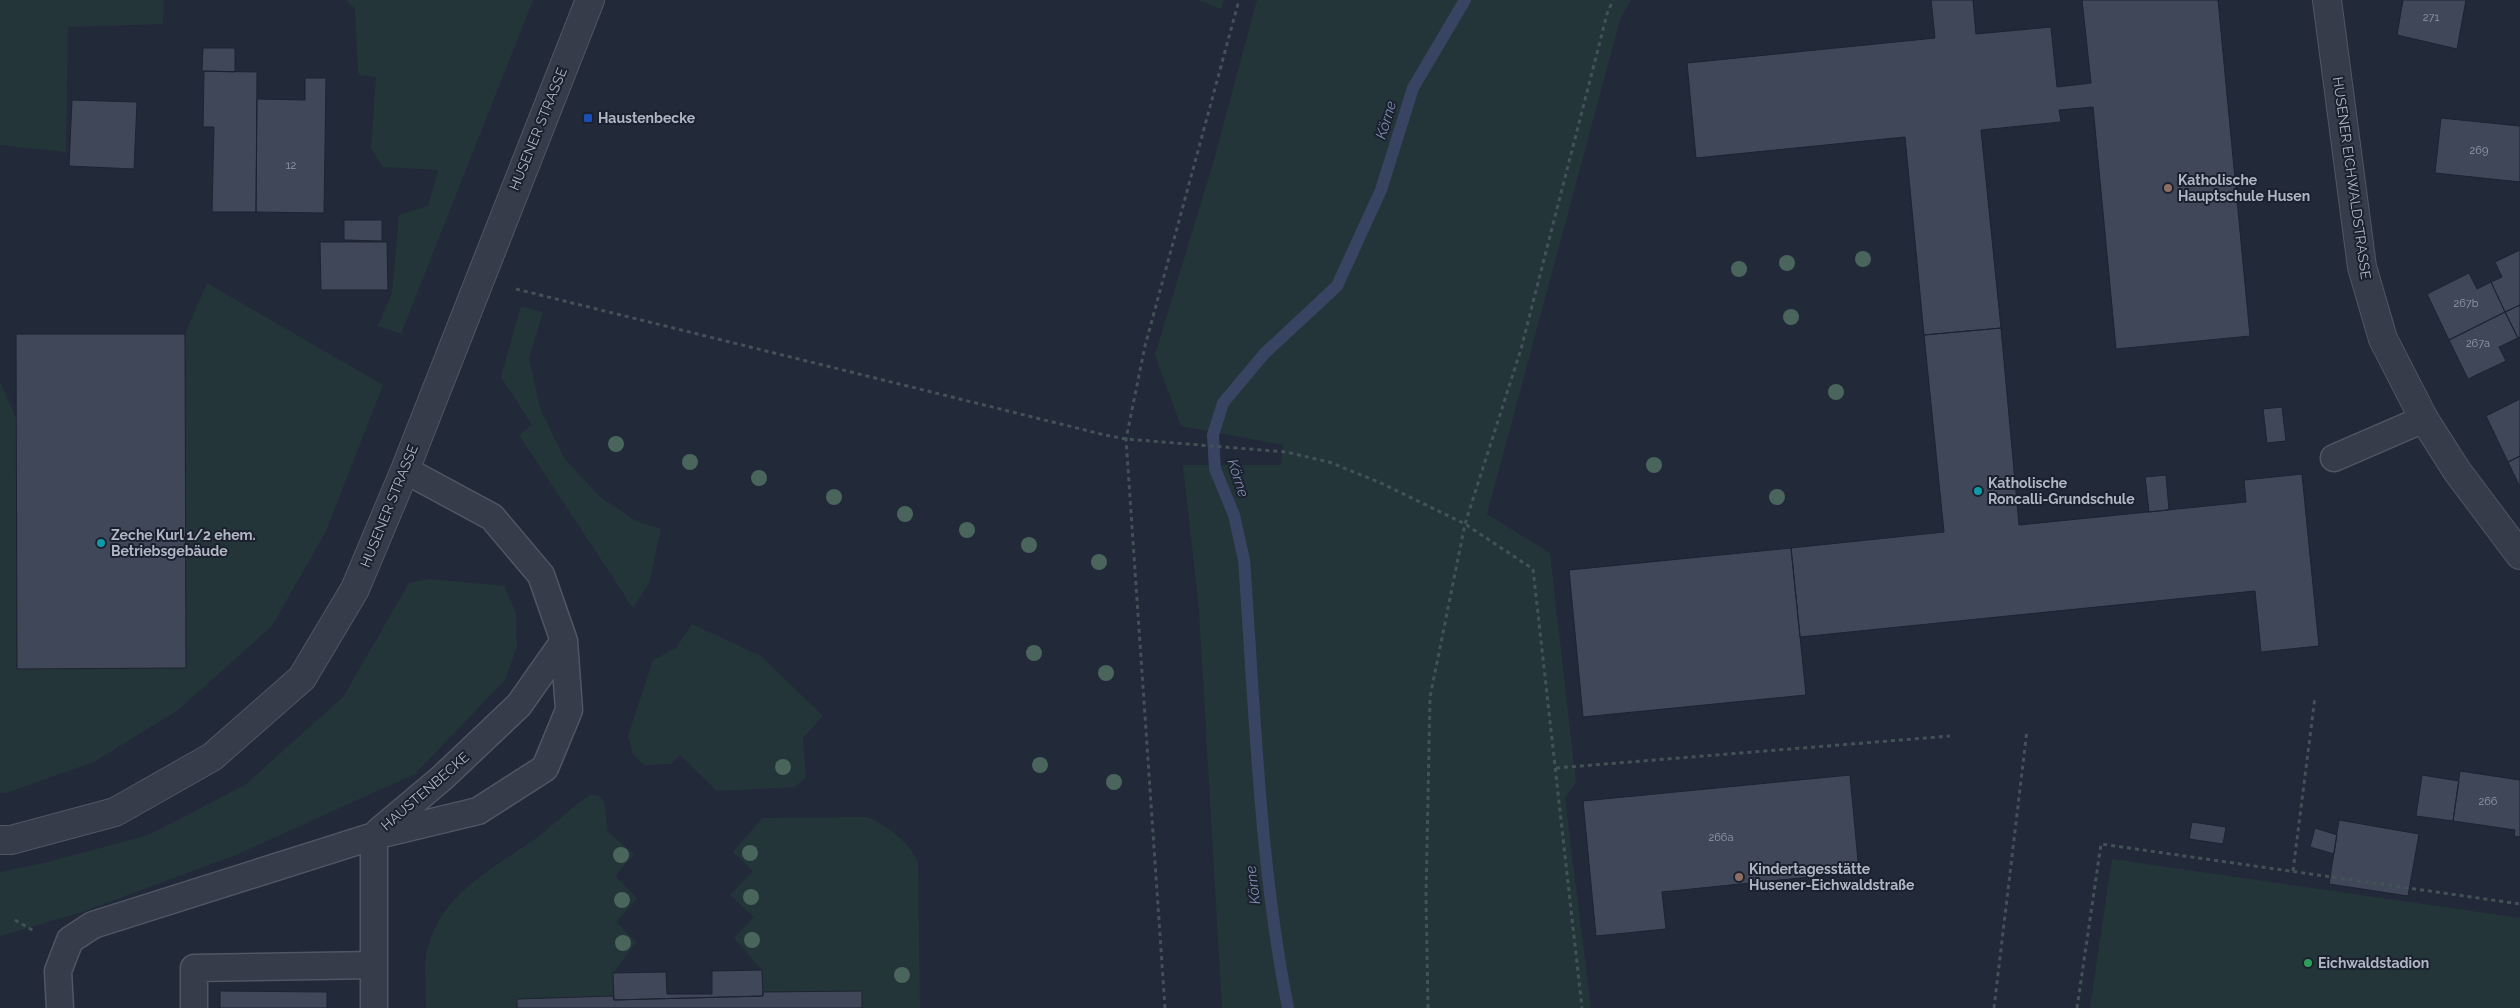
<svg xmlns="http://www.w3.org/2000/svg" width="2520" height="1008" viewBox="0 0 2520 1008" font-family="Raleway,sans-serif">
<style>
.green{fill:#24353a}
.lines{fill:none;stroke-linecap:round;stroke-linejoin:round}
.stream{stroke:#384462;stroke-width:12}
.building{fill:#3f4759;stroke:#1d2330}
.service-casing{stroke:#515664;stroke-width:29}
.minor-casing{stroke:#515664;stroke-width:30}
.tertiary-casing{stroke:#515664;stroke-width:30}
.path{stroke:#425257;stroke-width:3;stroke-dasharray:4 4;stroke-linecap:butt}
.service{stroke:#363c49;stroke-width:26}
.minor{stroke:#363c49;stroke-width:28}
.tertiary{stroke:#363c49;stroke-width:28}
.tree{fill:#49655c}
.transit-dot{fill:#1a4fb4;stroke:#1b212e;stroke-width:2}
.education-dot{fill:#8d6e63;stroke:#1b212e;stroke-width:2}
.culture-dot{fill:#0f9aa8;stroke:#1b212e;stroke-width:2}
.leisure-dot{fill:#2e9e5b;stroke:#1b212e;stroke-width:2}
.labels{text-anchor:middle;stroke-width:4;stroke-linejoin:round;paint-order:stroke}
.number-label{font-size:11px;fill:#949aaa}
.poi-label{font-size:14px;font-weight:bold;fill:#b1b6c5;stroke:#1b212e;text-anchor:start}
.street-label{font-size:14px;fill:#b1b6c5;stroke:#1b212e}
.water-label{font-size:15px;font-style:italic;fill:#7a89ac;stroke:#1b212e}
</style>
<rect width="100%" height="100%" fill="#222939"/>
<!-- green -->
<path class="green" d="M0,0H164L163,24L68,27L66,152L0,145Z
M346,0H533L401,334L378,326L392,293L399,215L428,206L438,170L383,167L371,149L376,77L358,75L355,9Z
M1199,0H1224L1221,9Z
M1257,0H1631L1620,20L1487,514L1550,553L1576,782L1565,798L1591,1008H1222L1199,609L1183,465H1281L1283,445L1181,426L1155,355L1214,160Z
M207,283L383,385L326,531L272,626L178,710L94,762L6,793H0V382L16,418L17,668H186L185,334Z
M521,306L543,312L529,358L540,408L564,458L599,496L636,521L661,529L649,583L633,608L519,435L532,425L501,377Z
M430,579L504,586L516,613L517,646L505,680L415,774L236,855L82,912L0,936V872L48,862L148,835L245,785L343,697L409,583Z
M692,624L761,656L823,716L803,738L806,777L795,787L717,791L680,755L671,764L644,765L633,754L628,736L653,660L676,648Z
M592,794L601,797L605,804L607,831L634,854L615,876L637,898L616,922L636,942L613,973V996L518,999L517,1008H426C426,994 425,980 425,966C430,900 488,872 535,839C555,825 571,806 592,794Z
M866,817C886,824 909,842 918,862L920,1008H862V991L763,992L762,970L734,938L754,917L730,895L753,871L733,852L762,818Z
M2112,859L2520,918V1008H2090Z"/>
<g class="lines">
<!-- stream -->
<path class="stream" d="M1288,1008C1259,861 1255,709 1244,560L1234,515L1215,469L1213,435L1223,403L1264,354L1337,286L1381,190L1413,88L1465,0"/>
</g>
<!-- building -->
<path class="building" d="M1931,0H1973L1976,34L2051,27L2057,87L2091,83L2082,0H2218L2250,336L2116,349L2093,107L2059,110L2061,122L1981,130L2001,328L1924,335L1905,137L1696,158L1687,63L1935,38Z
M2403,0H2466L2457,49L2397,35Z
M203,48H235V72L202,71Z
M204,71L257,72L256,212H212L214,127H203Z
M305,78H326L324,213L256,212L257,99L305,100Z
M72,100L137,102L134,169L69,166Z
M2441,118L2520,126V182L2435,173Z
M344,220H382V241L344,240Z
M320,242H387L388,290H321Z
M2520,250V305L2505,312L2491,282L2502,277L2495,262Z
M2469,273L2477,289L2491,282L2505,312L2449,340L2427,294Z
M2520,305V337L2518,338L2505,312Z
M2505,312L2518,338L2499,347L2506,361L2468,379L2449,340Z
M2001,328L2019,525L2246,502L2244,480L2302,474L2319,646L2261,652L2255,591L1800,637L1791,548L1944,532L1924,335Z
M16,334H185L186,668L17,669Z
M2520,399V456L2508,462L2486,416Z
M2282,407L2286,441L2267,443L2263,409Z
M2520,456V487L2508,462Z
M2166,475L2169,510L2149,512L2145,477Z
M1791,548L1806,695L1583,717L1569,570Z
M2460,771L2520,780V837L2514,836L2515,830L2453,821Z
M1850,775L1859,872L1662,892L1666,929L1596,936L1583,801Z
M2422,775L2459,781L2453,821L2416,816Z
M2339,820L2419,834L2408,896L2329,884Z
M2192,822L2226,827L2223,844L2189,839Z
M2315,828L2337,835L2334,854L2310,847Z
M762,970L763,996L614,1000L613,973L666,972L667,994H712V971Z
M220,991L327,992V1008H220Z
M862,991V1008H517V999L613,996L614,1000L763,996V992Z"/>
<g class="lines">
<!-- service casing -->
<g class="service-casing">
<path id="service" d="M2334,458L2424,419
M379,831L442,778L519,705L564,641
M60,1008L58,971L70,940L93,925L374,836L478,811L545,768L569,710L564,641L541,575L492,517L405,470
M194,1008V968L374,965
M374,1008V836"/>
</g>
<!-- minor casing -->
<g class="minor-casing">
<path id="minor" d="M2327,0L2362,267L2383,339L2424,419L2457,471L2520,555"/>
</g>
<!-- tertiary casing -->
<g class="tertiary-casing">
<path id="tertiary" d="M0,840H11L115,812L212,757L302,678L355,589L405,470L590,0"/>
</g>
<!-- path -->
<path class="path" d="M516,289L1105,435L1126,439L1286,452L1329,462L1381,483L1465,524L1533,569L1582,1008
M1556,768L1950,736
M2293,871L2315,697
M15,920L34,931
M1165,1008L1126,439L1145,346L1239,0
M1428,1008L1426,897L1430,697L1465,524L1521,349L1607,14L1613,0
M1994,1008L2027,730
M2077,1008L2101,844L2520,904"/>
<!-- service -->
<use href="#service" class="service"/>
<!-- minor -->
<use href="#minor" class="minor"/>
<!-- tertiary -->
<use href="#tertiary" class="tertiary"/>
</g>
<!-- trees -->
<g class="tree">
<circle cx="1863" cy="259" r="8"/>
<circle cx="1787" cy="263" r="8"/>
<circle cx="1739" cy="269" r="8"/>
<circle cx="1791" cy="317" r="8"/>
<circle cx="1836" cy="392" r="8"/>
<circle cx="616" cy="444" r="8"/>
<circle cx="690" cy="462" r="8"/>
<circle cx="1654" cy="465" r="8"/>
<circle cx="759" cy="478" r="8"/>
<circle cx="834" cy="497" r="8"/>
<circle cx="1777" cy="497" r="8"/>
<circle cx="905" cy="514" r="8"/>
<circle cx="967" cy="530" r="8"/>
<circle cx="1029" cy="545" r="8"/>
<circle cx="1099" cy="562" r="8"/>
<circle cx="1034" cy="653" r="8"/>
<circle cx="1106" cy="673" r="8"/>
<circle cx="1040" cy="765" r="8"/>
<circle cx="783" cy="767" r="8"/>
<circle cx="1114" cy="782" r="8"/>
<circle cx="750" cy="853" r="8"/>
<circle cx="621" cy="855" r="8"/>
<circle cx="751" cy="897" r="8"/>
<circle cx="622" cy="900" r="8"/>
<circle cx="752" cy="940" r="8"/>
<circle cx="623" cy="943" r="8"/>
<circle cx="902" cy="975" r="8"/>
</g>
<!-- markers -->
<rect class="transit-dot" x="583" y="113" width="10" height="10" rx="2.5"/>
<g class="education-dot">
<circle cx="2168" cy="188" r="5"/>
<circle cx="1739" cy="877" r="5"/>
</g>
<g class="culture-dot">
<circle cx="1978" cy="491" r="5"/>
<circle cx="101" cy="543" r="5"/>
</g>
<circle class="leisure-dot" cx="2308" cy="963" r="5"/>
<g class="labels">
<!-- number labels -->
<g class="number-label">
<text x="2431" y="21">271</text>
<text x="2479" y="154">269</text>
<text x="291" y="169">12</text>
<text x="2466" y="307">267b</text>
<text x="2478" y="347">267a</text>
<text x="2488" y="805">266</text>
<text x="1721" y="841">266a</text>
</g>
<!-- poi labels -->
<g class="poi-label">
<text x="598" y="123">Haustenbecke</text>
<text x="2178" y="185">Katholische<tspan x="2178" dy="16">Hauptschule Husen</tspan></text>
<text x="1988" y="488">Katholische<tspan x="1988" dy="16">Roncalli-Grundschule</tspan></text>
<text x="111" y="540">Zeche Kurl 1/2 ehem.<tspan x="111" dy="16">Betriebsgebäude</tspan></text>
<text x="1749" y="874">Kindertagesstätte<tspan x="1749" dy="16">Husener-Eichwaldstraße</tspan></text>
<text x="2318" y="968">Eichwaldstadion</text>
</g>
<!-- street labels -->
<g class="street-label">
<text transform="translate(538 129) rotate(-68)" y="5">HUSENER STRASSE</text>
<text transform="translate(2352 178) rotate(82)" y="5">HUSENER EICHWALDSTRASSE</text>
<text transform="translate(389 506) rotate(-68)" y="5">HUSENER STRASSE</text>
<text transform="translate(425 791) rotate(-41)" y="5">HAUSTENBECKE</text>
</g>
<!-- water labels -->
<g class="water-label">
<text transform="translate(1386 120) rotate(-73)" y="5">Körne</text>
<text transform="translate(1238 478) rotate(72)" y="5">Körne</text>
<text transform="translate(1253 885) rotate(-97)" y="5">Körne</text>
</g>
</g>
</svg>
